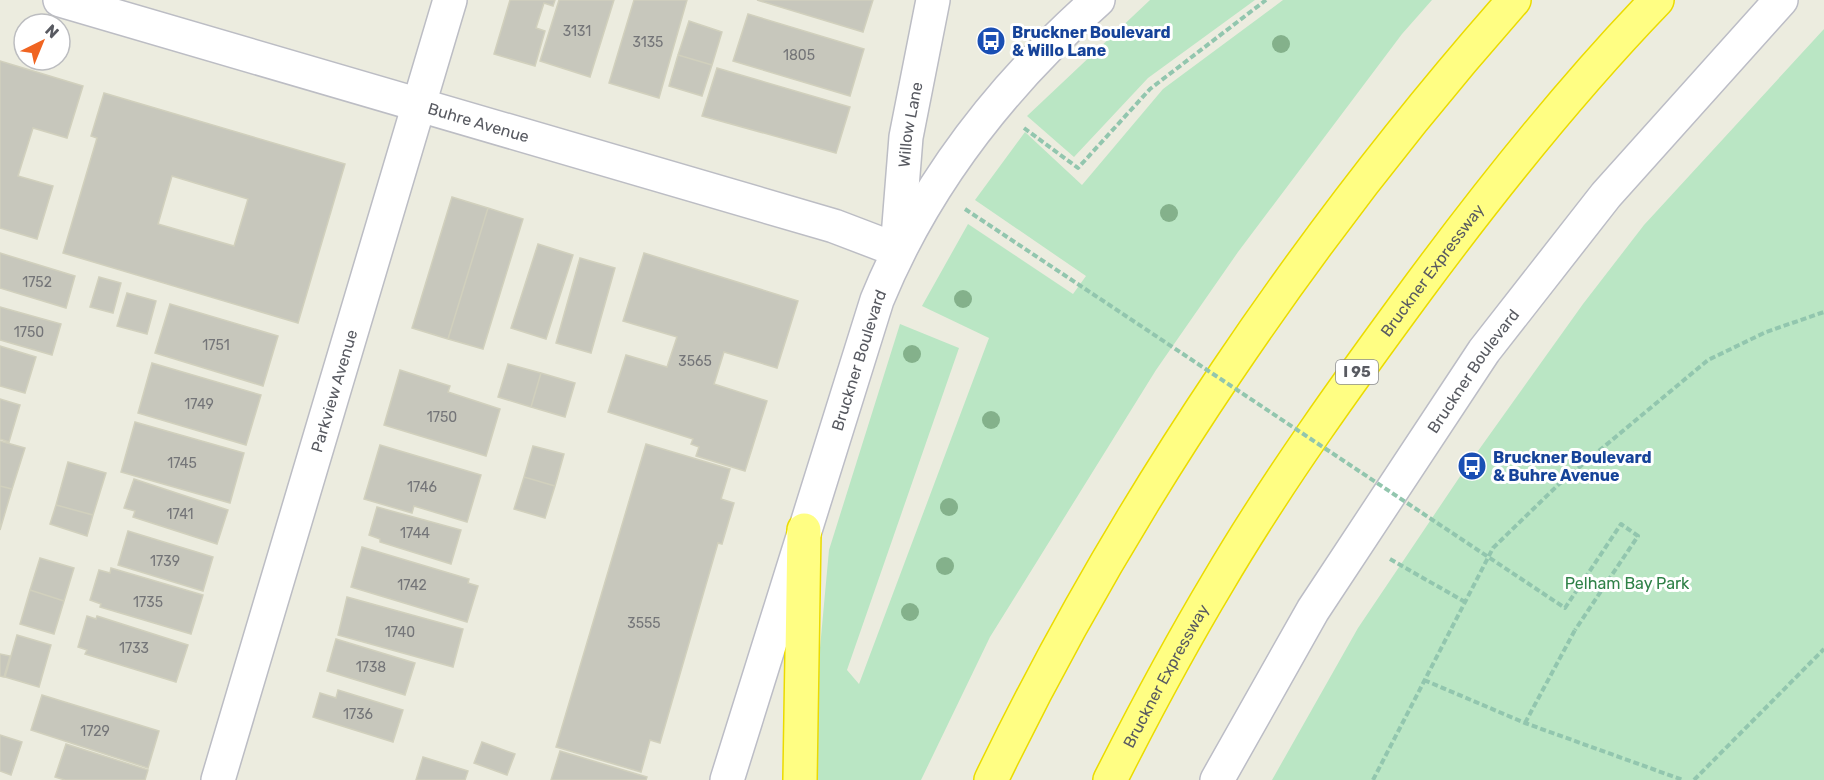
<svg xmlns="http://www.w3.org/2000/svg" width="1824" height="780" viewBox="0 0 1824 780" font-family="Rubik,sans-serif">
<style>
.green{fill:#bae6c4}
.building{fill:#c7c7bc;stroke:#d1d0bd;stroke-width:1.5;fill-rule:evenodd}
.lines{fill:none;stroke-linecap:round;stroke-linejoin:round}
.minor-casing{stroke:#bcbdc4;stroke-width:36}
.secondary-casing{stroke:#bcbdc6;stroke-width:36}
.motorway-casing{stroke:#ebdb00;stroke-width:36}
.path{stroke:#92c6ae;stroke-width:4;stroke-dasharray:6 3;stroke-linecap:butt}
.minor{stroke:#fff;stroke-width:33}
.secondary{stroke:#fff;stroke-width:33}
.motorway{stroke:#fffe83;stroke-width:33}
.path-bridge{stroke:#92c6ae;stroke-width:4;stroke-dasharray:6 3;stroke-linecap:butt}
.tree{fill:#84b18b}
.labels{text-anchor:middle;stroke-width:6;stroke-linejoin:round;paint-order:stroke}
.number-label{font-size:14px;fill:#747578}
.shield{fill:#fff;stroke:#8a8c90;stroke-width:1.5}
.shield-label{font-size:15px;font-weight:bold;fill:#585a61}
.transit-label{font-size:16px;font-weight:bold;fill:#164399;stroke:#fff;text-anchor:start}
.street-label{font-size:16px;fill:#585a61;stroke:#fff}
.park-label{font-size:16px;fill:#2f8147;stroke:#fff}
</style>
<rect width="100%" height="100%" fill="#ececdf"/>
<!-- green -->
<path class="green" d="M1150,0H1255L1148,78L1074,157L1027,116Z
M1283,0H1432L1402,34L1238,252L1156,370L990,637L921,780H816V691L829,550L900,324L959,348L847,670L859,684L989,338L922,306L968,224L1073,294L1086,276L975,200L1025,132L1082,185L1163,89Z
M1824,29V780H1272L1358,628L1463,472L1583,304L1644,225Z"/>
<!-- building -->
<path class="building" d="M510,0H555L553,6L544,3L536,28L545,31L535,66L494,54Z
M559,0H614L590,77L540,61Z
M634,0H687L659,98L609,83Z
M757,0H873L863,32Z
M748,14L864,49L850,96L733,61Z
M689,21L722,32L712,65L678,55Z
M678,55L712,65L702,96L669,86Z
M0,61L83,86L67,138L33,128L18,176L53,186L37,239L0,228Z
M717,68L850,107L836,153L702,116Z
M104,93L345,164L298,323L63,253L97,138L91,136ZM172,176L248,199L234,246L158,224Z
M452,197L488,208L448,339L412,328Z
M488,208L523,219L483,349L448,339Z
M538,244L573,255L546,339L511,328Z
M0,253L75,276L66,308L0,288Z
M644,253L798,301L777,368L724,352L714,384L767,401L745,471L696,456L699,447L691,444L693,439L608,412L626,355L667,367L677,337L623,321Z
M580,258L615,268L591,353L556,343Z
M99,277L121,283L113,313L90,307Z
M127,293L156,301L147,334L117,326Z
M170,304L278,336L263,386L155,353Z
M0,307L61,324L52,355L0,340Z
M0,346L36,357L25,393L0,386Z
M152,363L261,395L246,445L138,413Z
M508,364L541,373L531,407L498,397Z
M400,370L450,386L448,392L500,409L486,456L384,425Z
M541,373L575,383L565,417L531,407Z
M0,399L20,405L9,442L0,439Z
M135,422L244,453L230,503L121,472Z
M0,441L25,448L12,489L0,486Z
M646,444L730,469L721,499L734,503L722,544L718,543L660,743L650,740L641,772L556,747Z
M380,445L481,475L467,522L414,506L412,513L364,499Z
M533,446L564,454L555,486L524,477Z
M68,462L106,473L93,515L56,505Z
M524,477L555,486L545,518L514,509Z
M134,479L228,510L217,544L133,517L135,511L124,508Z
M0,486L12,489L0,530Z
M56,505L93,515L87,536L50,524Z
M377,507L461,530L451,564L380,542V539L369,535Z
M128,531L213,557L203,591L118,565Z
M362,547L469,579L468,583L478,586L467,622L351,587Z
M40,558L74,568L64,601L30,590Z
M111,568L203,595L191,634L100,607L101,604L90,600L99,570L110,573Z
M30,590L64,601L54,634L20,624Z
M347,597L463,629L453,667L338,635Z
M87,616L96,619L97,616L188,645L176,682L85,654L87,650L78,647Z
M17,635L51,645L39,687L5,677Z
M336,639L415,663L405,695L327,671Z
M0,654L10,656L4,677L0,676Z
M338,690L403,710L393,742L313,717L320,693L336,698Z
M42,695L159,731L148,768L31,730Z
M0,735L22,742L11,775L0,771Z
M482,742L515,754L507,775L474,763Z
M66,744L148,770L145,780H65L55,777Z
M560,751L647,777L646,780H551Z
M423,757L468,771L465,780H416Z"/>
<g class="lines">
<!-- minor casing -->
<g class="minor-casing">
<g id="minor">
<path id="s1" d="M60,0L834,226L897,250L906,137L933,0"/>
<path id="s2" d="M218,780L450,0"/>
</g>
</g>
<!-- secondary casing -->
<g class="secondary-casing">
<g id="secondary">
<path id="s3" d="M727,780L877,300C925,183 1003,84 1098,0"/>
<path id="s4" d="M1217,780L1313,610L1484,351L1606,195L1781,0"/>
</g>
</g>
<!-- motorway casing -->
<g class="motorway-casing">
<g id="motorway">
<path d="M800,780L804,530"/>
<path d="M991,780C1125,502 1310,231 1514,0"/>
<path id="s5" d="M1110,780C1144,713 1179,647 1218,582C1278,480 1348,383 1418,288C1492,188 1570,90 1657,0"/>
</g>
</g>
<!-- path -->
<path class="path" d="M1024,128L1078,168L1150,89L1266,0
M1390,559L1465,602
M1424,680L1525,723L1683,780
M1525,723L1575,630
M1373,780L1493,548L1558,485L1708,360L1766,332L1824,312
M1694,780L1824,649"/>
<!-- minor -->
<use href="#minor" class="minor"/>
<!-- secondary -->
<use href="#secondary" class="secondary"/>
<!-- motorway -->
<use href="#motorway" class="motorway"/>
<!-- path-bridge -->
<path class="path-bridge" d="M965,209L1565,608L1621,524L1638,536L1575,630"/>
</g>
<!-- trees -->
<g class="tree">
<circle cx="1281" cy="44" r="9"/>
<circle cx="1169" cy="213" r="9"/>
<circle cx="963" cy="299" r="9"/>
<circle cx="912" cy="354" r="9"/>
<circle cx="991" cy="420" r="9"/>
<circle cx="949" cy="507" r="9"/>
<circle cx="945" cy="566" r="9"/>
<circle cx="910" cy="612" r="9"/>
</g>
<!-- icons -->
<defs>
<g id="bus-disc" transform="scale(1.5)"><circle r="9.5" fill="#1a4fb4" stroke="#fff"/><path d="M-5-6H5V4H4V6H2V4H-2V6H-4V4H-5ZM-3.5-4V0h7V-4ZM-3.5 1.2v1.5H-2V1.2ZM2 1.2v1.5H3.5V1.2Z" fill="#fff"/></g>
</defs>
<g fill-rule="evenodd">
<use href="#bus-disc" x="991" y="41"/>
<use href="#bus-disc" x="1472" y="466"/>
</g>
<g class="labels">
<!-- number labels -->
<g class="number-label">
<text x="577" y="36">3131</text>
<text x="648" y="47">3135</text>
<text x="799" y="60">1805</text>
<text x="37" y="287">1752</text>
<text x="29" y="337">1750</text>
<text x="216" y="350">1751</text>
<text x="695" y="366">3565</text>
<text x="199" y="409">1749</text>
<text x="442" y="422">1750</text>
<text x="182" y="468">1745</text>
<text x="422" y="492">1746</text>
<text x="180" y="519">1741</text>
<text x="415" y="538">1744</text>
<text x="165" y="566">1739</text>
<text x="412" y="590">1742</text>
<text x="148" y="607">1735</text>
<text x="644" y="628">3555</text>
<text x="400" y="637">1740</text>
<text x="134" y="653">1733</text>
<text x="371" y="672">1738</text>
<text x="358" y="719">1736</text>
<text x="95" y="736">1729</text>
</g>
<!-- shield labels -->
<rect class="shield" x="1336" y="360" width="42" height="24" rx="4.5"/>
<g class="shield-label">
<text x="1357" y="377">I 95</text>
</g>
<!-- transit labels -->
<g class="transit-label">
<text x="1012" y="38">Bruckner Boulevard<tspan x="1012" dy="18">&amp; Willo Lane</tspan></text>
<text x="1493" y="463">Bruckner Boulevard<tspan x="1493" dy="18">&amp; Buhre Avenue</tspan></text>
</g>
<!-- street labels -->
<g class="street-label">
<text dy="6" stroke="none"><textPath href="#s1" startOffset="436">Buhre Avenue</textPath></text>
<text dy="6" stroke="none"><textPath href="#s1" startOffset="1000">Willow Lane</textPath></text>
<text dy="6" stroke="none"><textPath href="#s5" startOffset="604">Bruckner Expressway</textPath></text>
<text dy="6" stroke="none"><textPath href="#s3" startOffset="440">Bruckner Boulevard</textPath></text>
<text dy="6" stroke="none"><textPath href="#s4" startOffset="483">Bruckner Boulevard</textPath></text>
<text dy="6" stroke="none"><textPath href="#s2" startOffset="406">Parkview Avenue</textPath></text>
<text dy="6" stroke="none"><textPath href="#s5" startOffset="118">Bruckner Expressway</textPath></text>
</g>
<!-- park labels -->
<g class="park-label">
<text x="1627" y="589">Pelham Bay Park</text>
</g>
</g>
<!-- north arrow -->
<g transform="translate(42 42) rotate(43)"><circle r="28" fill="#ffffff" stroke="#bcbdc0" stroke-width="1.5"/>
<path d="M0-4.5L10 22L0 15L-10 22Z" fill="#f06421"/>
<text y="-9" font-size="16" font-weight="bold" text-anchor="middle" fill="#585a61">N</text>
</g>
</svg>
